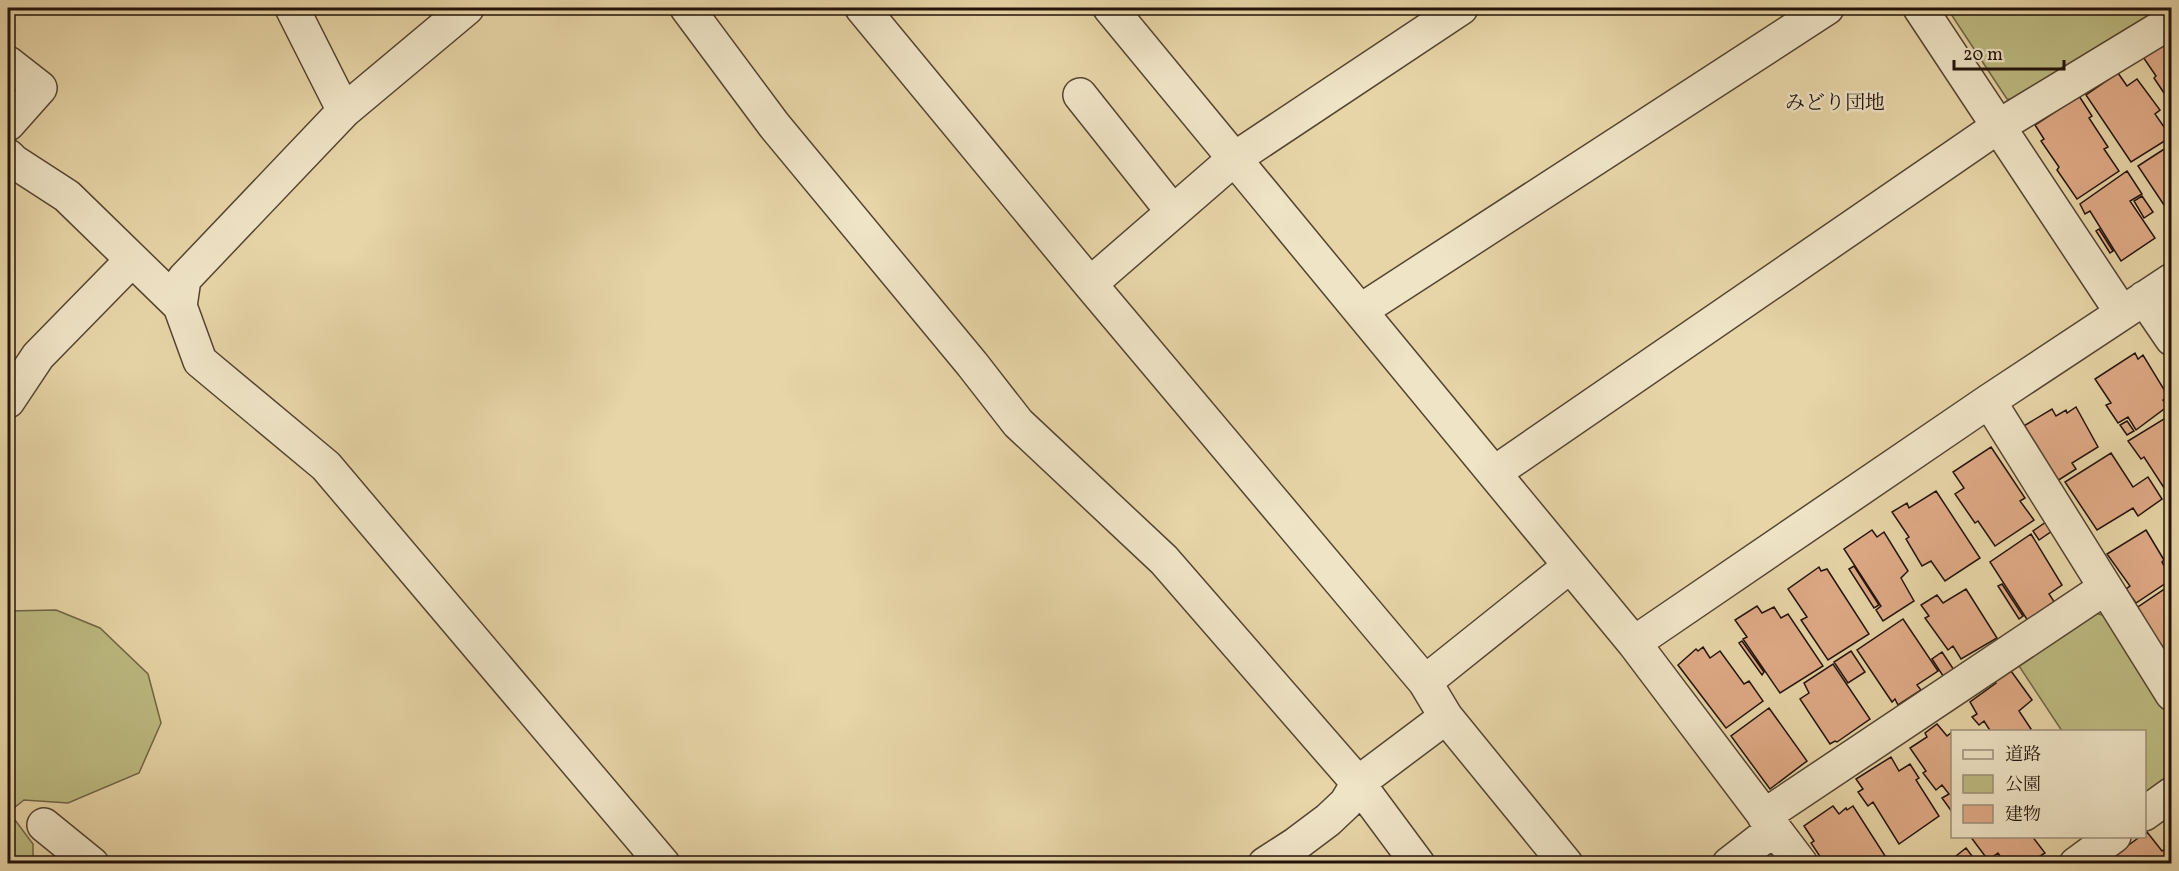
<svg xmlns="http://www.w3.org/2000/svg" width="2179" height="871" viewBox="0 0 2179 871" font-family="Vollkorn,'Noto Serif JP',serif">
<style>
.green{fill:#bdbb82;stroke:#706746;stroke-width:1.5}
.building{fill:#dfaa86;stroke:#23130b;stroke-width:1.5}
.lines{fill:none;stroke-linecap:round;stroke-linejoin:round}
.street-casing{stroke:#544432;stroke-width:36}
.street{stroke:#efe4c6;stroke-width:33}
.labels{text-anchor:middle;stroke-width:5;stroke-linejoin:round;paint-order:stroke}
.neighbourhood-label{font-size:20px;fill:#23130b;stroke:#efe4c6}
</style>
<rect width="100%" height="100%" fill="#e7d5a7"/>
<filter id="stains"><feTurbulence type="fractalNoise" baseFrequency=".00333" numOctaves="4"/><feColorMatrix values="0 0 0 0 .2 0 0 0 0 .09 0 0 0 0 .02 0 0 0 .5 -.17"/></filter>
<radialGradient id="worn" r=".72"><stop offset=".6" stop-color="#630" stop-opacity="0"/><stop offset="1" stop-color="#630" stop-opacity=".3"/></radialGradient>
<!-- green -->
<path class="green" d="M1947,8H2168L2027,102L2007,99Z
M56,610L100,628L148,674L161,723L139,773L68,803L24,800L9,812L33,844V863H8V611Z
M2094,613L2111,617L2171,714V776L2145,799L2144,732L2062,731L2017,663Z"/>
<!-- building -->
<path class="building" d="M2172,36V105L2154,78L2156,76L2143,57Z
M2118,73L2127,86L2137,79L2160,110L2155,114L2171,137L2131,162L2086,95Z
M2079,96L2092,116L2089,118L2108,147L2104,149L2119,171L2077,199L2057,170L2059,167L2041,141L2044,139L2035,125Z
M2172,144V217L2138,166Z
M2127,171L2142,194L2130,201L2155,238L2121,261L2090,211L2085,214L2080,204Z
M2142,196L2153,212L2144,218L2134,201Z
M2099,229L2113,251L2110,253L2096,231Z
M2135,353L2138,359L2143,355L2168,396L2163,400L2168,406L2136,430L2128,417L2118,423L2106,405L2111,403L2095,379Z
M2076,407L2098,447L2072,463L2076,469L2057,481L2054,473L2051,474L2022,427L2052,409L2056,416L2066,410L2067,413Z
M2172,414V491L2168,494L2144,457L2141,459L2128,441Z
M2127,421L2134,431L2127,435L2120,425Z
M1991,447L2025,498L2020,501L2034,520L1995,546L1978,521L1975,523L1955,494L1964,488L1953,472Z
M2111,453L2133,487L2148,477L2162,499L2138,516L2133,508L2097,530L2065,482Z
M1936,491L1980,558L1945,581L1931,561L1922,566L1906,539L1909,537L1892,512L1907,503L1909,508Z
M2046,522L2052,531L2039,540L2033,531Z
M1872,530L1877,537L1884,532L1908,571L1901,578L1914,601L1883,621L1876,610L1881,606L1844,549Z
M2146,530L2164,560L2162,562L2172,579L2136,603L2126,589L2130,586L2107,554Z
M2031,534L2062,585L2049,594L2055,603L2028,621L1990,562Z
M1854,566L1879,605L1874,608L1849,569Z
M1819,567L1821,571L1827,569L1869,634L1828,660L1801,620L1807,617L1788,589Z
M2002,584L2023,616L2019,619L1998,586Z
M2172,584V645L2164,650L2135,609Z
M1966,589L1997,638L1961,659L1953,646L1948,650L1925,618L1929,616L1921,605L1937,595L1943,603Z
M1757,606L1762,613L1774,607L1781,618L1788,614L1823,666L1780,693L1743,639L1747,637L1735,620Z
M1903,619L1938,671L1917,685L1921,690L1898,705L1895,699L1892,702L1857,650Z
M1742,641L1764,672L1762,675L1739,643Z
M1703,647L1710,658L1720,651L1744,684L1749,681L1763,701L1726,728L1678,665L1696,649L1698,651Z
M1851,651L1865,672L1848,683L1834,662Z
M1942,652L1958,676L1947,682L1932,659Z
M1833,664L1870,719L1837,742L1835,741L1830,744L1800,699L1809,693L1804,683Z
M2011,671L2032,700L2019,711L2031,729L2028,732H1991L1984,721L1979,725L1972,717L1977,714L1970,702L1996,683L1994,680Z
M1769,708L1807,761L1770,789L1731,736Z
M1937,724L1947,736L1952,732V812L1942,798L1949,794L1942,785L1936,790L1923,773L1926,771L1910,748L1927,737L1925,733Z
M1891,757L1899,771L1910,764L1919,778L1916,780L1939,816L1899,844L1873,802L1868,806L1858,792L1863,789L1856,779Z
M1833,806L1839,814L1846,808L1847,810L1853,806L1889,862L1825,864L1811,843L1814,841L1804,826Z
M2147,832L2162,851L2165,849L2172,857V864H2114L2111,858L2141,836H2144Z
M1970,836H2032L2045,853L2037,858L2041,864H2005L1998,853L1988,860Z
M1966,848L1978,864H1946Z"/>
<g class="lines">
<!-- street casing -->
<g class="street-casing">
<path id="street" d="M292,8L344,111
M687,8L774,125L972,364L1018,423L1164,560L1358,783L1418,864
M862,8L1090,284L1425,682L1446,717L1566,864
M1110,8L1634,643L1989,401L2172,280
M1920,8L2122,313
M8,63L40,88L8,124
M1080,95L1173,212
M8,156L13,161L67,196L180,306L200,361L326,466L663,864
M1090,284L1234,159L1461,8
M2144,298L2172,339
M180,306L184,279L344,111L467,8
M1360,311L1827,8
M8,401L38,356L132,260
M1989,401L2172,694
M1494,473L1999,126L2172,21
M1634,643L1801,864
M1425,682L1570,566
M2144,814L2172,794
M1764,816L2105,588
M44,825L92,864
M1265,864L1296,844L1328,820L1346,803L1358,783L1446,717
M1729,864L1774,829
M2076,864L2114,836"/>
</g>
<!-- street -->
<use href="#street" class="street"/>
</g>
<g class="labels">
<!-- neighbourhood labels -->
<g class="neighbourhood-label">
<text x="1835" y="109">みどり団地</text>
</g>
</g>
<!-- margin -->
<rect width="2179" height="871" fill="none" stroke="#e7d5a7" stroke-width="30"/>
<rect x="9" y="9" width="2161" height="853" fill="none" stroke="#23130b" stroke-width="3"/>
<rect x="15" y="15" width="2149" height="841" fill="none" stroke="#23130b" stroke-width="1.5"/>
<!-- legend -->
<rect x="1951" y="730" width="195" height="108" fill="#efe4c6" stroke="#9d907b" stroke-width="1.5"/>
<rect x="1963" y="750" width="30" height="9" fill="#efe4c6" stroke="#9d907b" stroke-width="1.5"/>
<text x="2005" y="760" font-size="18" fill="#23130b">道路</text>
<rect x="1963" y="775" width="30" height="18" fill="#bdbb82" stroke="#9d907b" stroke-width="1.5"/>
<text x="2005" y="790" font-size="18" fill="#23130b">公園</text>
<rect x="1963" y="805" width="30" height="18" fill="#dfaa86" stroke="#9d907b" stroke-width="1.5"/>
<text x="2005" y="820" font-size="18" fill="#23130b">建物</text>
<!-- scale -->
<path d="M1954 60v9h110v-9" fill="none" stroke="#23130b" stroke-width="3"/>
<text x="1963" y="60" font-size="18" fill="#23130b" stroke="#efe4c6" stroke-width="4.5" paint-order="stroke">20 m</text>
<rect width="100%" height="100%" filter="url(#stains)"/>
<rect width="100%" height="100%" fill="url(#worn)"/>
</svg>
